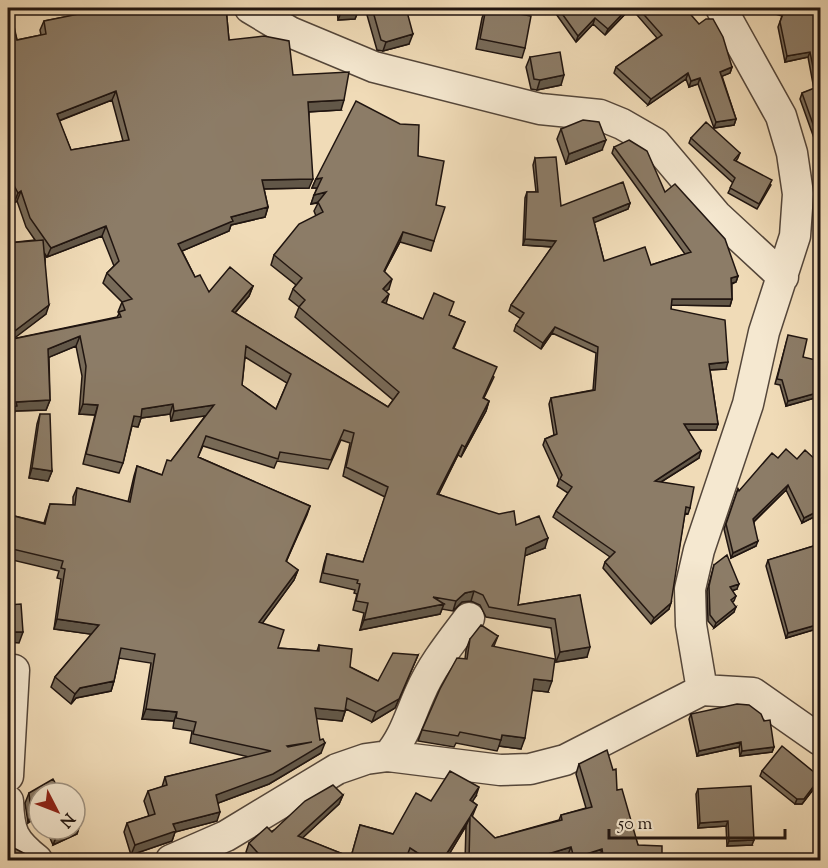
<svg xmlns="http://www.w3.org/2000/svg" width="828" height="868" viewBox="0 0 828 868" font-family="'Sorts Mill Goudy',serif">
<style>
.lines{fill:none;stroke-linecap:round;stroke-linejoin:round}
.minor-casing{stroke:#54463a;stroke-width:33}
.minor{stroke:#f5e8d0;stroke-width:30}
.wall{fill:#786b59;stroke:#201510;stroke-width:1.5;fill-rule:evenodd}
.shaded-wall{fill:#625748;stroke:#201510;stroke-width:1.5}
.building{fill:#8c7c67;stroke:#201510;stroke-width:1.5;fill-rule:evenodd}
</style>
<rect width="100%" height="100%" fill="#f0dbb7"/>
<filter id="stains"><feTurbulence type="fractalNoise" baseFrequency=".00333" numOctaves="4"/><feColorMatrix values="0 0 0 0 .2 0 0 0 0 .09 0 0 0 0 .02 0 0 0 .5 -.17"/></filter>
<radialGradient id="worn" r=".72"><stop offset=".6" stop-color="#630" stop-opacity="0"/><stop offset="1" stop-color="#630" stop-opacity=".3"/></radialGradient>
<g class="lines">
<!-- minor casing -->
<g class="minor-casing">
<path id="minor" d="M250,8L290,32L374,67L540,109L600,115L622,124L655,143L716,215L783,277
M702,690L691,625L690,589L699,550L748,404L764,332L795,236L798,194L792,153L781,116L721,8
M388,756C404,738 410,715 420,693C432,665 451,642 469,618
M8,776L14,670
M8,801C9,832 13,841 37,860
M171,860L226,836L337,769L366,759L388,756L500,770L530,769L565,760L702,690L753,693L820,740"/>
</g>
<!-- minor -->
<use href="#minor" class="minor"/>
</g>
<!-- wall -->
<path class="wall" d="M8,8L17,40L41,35L40,30L44,21L90,12L92,8H226L229,40L293,75L341,110L309,112V188L264,189L268,207L265,217L231,225L229,231L182,251L195,277L209,292L253,286L249,296L235,313L388,407L393,400L295,317L299,307L289,299L293,289L296,285L271,265L274,255L316,216L314,211L318,203L311,204L317,188H312L316,179L418,156L436,205L434,241L431,251L400,242L384,272L389,289L386,291V304L423,319L449,315L465,322L454,348L494,377L484,398L489,401L486,411L461,457L458,455L438,494L516,525L545,548L524,556L518,605L580,595L587,657L556,662L551,628L486,617L480,605L471,601L462,602L453,611L442,609L440,614L360,630L364,613L353,610L357,594L354,593L355,590L320,582L324,564L327,554L363,562L385,497L343,476L350,443L341,440L328,469L277,461L274,468L203,446L198,457L310,506L286,562L298,570L294,580L262,623L278,648L317,651L319,645L350,667L378,681L418,655L395,708L372,722L346,709L342,721L316,718L321,753L269,784L218,803L217,821L175,832L172,841L131,855L124,832L127,823L149,816L144,801L148,791L162,787L165,777L249,757L190,743L192,731L173,728L174,721L142,719L151,663L119,658L114,681L111,691L76,698L71,704L51,687L55,677L92,634L54,629L61,579L57,578L59,571L8,559V537L14,516L44,523L50,504L73,505V497L77,488L128,502L134,476L137,466L162,475L171,461L206,415L171,421L170,414L141,418L138,427L132,426L123,463L119,473L83,464L95,415L79,414L82,376L76,346L49,357L50,400L46,410L15,411L13,416L8,417V441V243L35,240L26,227L17,201L14,203L8,190ZM112,100L123,141L71,150L59,121ZM102,236L114,266L107,273L103,283L122,302L118,312L119,314L117,317L12,339L46,314L45,254L47,257ZM245,357L287,383L276,409L242,385Z
M337,8H359L355,19L338,20Z
M365,8H406L409,44L383,51L377,50Z
M486,8L525,48L522,58L476,49L482,18Z
M540,8H685L732,67L730,73L722,76L736,119L734,125L714,128L698,84L689,87L686,79L648,105L614,73L616,67L657,38L631,8L605,35L593,24L576,42L554,11L547,14Z
M767,8H820V165L819,152L800,99L802,93L814,89L808,57L785,62L778,27L782,16L766,11Z
M530,57L561,85L537,90L531,89L526,67Z
M561,129L602,150L566,164L557,139Z
M691,138L740,153L738,158L736,161L771,185L757,209L728,193L733,183L689,143Z
M614,147L665,192L738,276L736,282L732,284V299L730,306L671,305V309L726,369L710,370L718,424L716,430H688L699,458L661,482L690,508L688,514L685,513L669,609L651,624L603,568L605,562L610,557L553,517L556,511L568,493L557,486L559,480L543,445L545,439L554,435L549,404L551,398L593,390L596,353L552,333L541,349L514,331L516,325L521,319L509,311L511,305L552,247L523,245L525,198L527,192H536L533,165L535,158L561,206L630,203L628,209L594,222L604,261L651,265L685,254L612,153Z
M787,340L803,357L815,398L786,406L780,385L775,384Z
M40,414L52,471L48,481L29,478L37,424Z
M820,444V514L802,523L786,490L754,522L756,546L731,558L724,529L738,489L739,491L778,458L797,459L818,462Z
M820,544V628L786,638L766,566L768,560Z
M714,565L737,589L732,591L736,596L734,601L732,602L734,612L714,628L708,621L707,591Z
M498,636L494,646L548,692L532,690L521,749L499,746L497,751L456,743L454,747L418,741L422,730L465,659L466,650L470,639Z
M820,696V707L816,704Z
M691,714L764,721L774,747L772,752L740,756L739,747L697,756L689,719Z
M579,764L617,790L638,845L662,861H599V859L593,861H568L567,857L555,861H465L466,826L445,861H411L407,858L351,857L360,825L393,834L431,801L476,796L472,801L477,805L472,817L495,838L559,820L561,815L586,808L576,774Z
M762,771L819,782L802,804H795L760,776Z
M820,786V801L815,796L816,791Z
M698,789L752,845L727,846L726,826L698,828L696,794Z
M29,793H39L28,823L25,803Z
M343,795L339,804L302,838L343,854L341,861H254L246,852L249,843Z
M80,824L77,834L53,845L46,829H75Z"/>
<!-- shaded-wall -->
<path class="shaded-wall" d="M549,8H555L554,11L547,14Z
M628,8H631L605,35L608,29Z
M359,9L355,19L338,20L342,10Z
M595,18L593,24L576,42L578,36Z
M413,34L409,44L383,51L386,42Z
M810,52L808,57L785,62L787,56Z
M732,67L730,73L718,78L720,72Z
M688,73L686,79L648,105L651,99Z
M564,75L561,85L537,90L540,80Z
M700,78L698,84L689,87L691,81Z
M116,91L112,100L53,123L57,114Z
M344,100L341,110L305,112L308,102Z
M736,119L734,125L714,128L716,122Z
M606,140L602,150L566,164L569,154Z
M322,178L319,188H312L316,179Z
M313,179L309,188L258,189L262,180Z
M21,191L17,201L14,203L18,193Z
M326,192L323,201L311,204L314,195Z
M630,203L628,209L591,224L593,218Z
M268,207L265,217L231,225L229,231L175,254L178,244L231,217Z
M106,226L102,236L47,257L51,248Z
M403,232L400,242L380,280L384,271Z
M525,239L556,241L554,247L523,245Z
M738,276L736,282L729,284L731,278Z
M392,279L389,289L379,298L383,289Z
M253,286L249,296L229,320L232,311Z
M389,294L386,304L382,302Z
M672,299H732L730,306L669,305Z
M49,305L46,314L8,343V336Z
M555,327L552,333L541,349L543,343Z
M80,336L76,346L45,359L48,349Z
M728,362L726,369L706,370L709,364Z
M817,393L815,398L786,406L788,401Z
M50,400L46,410L15,411L13,416L8,417V408L16,402Z
M489,401L486,411L461,457L465,447Z
M83,404L98,405L95,415L79,414Z
M173,404L170,414L141,418L138,427L131,426L134,416L142,409Z
M214,405L211,415L171,421L174,411Z
M684,424H718L716,430H682Z
M11,432L8,441V433Z
M462,445L458,455L434,504L437,494Z
M701,451L699,458L653,487L655,481Z
M32,468L52,471L48,481L29,478Z
M788,485L786,490L751,524L753,519Z
M310,506L307,515L282,571L286,561Z
M820,510V514L802,523L804,518Z
M548,538L545,548L522,557L526,548Z
M758,541L756,546L731,558L733,553Z
M298,570L294,580L256,632L259,622Z
M739,584L737,589L728,592L730,587Z
M474,591L471,601L462,602L453,611L456,601L465,593Z
M671,603L669,609L651,624L654,618Z
M444,604L440,614L360,630L364,620Z
M736,607L734,612L714,628L716,623Z
M57,619L99,625L96,635L54,629Z
M820,624V628L786,638L788,633Z
M8,632H23L19,643L8,642Z
M590,647L587,657L556,662L560,652Z
M418,655L395,708L372,722L376,712Z
M534,679L552,681L548,692L530,690Z
M114,681L111,691L76,698L71,704L75,694L80,688Z
M315,708L345,711L342,721L311,718Z
M146,709L177,712L174,721L142,719Z
M502,735L525,738L521,749L499,746Z
M741,742L739,747L697,756L699,751Z
M325,743L321,753L269,784L213,805L216,795Z
M774,747L772,752L740,756L742,751Z
M820,778L819,782L802,804H795L797,799Z
M479,787L476,796L467,810L470,800Z
M343,795L339,804L295,845L298,836Z
M39,808V816L28,823L31,813Z
M220,812L217,821L175,832L172,841L131,855L135,845L173,824Z
M470,817L466,826L445,861H442Z
M728,821L726,826L698,828L700,823Z
M80,824L77,834L53,845L57,835L69,829H75V826Z
M754,840L752,845L727,846L729,841Z
M571,847L567,857L555,861H525Z
M602,849L599,859L593,861H573L574,858Z"/>
<!-- building -->
<path class="building" d="M8,8H10L17,40L46,34L44,21L94,11V8H226L229,40L264,36L289,41L293,75L349,72L344,100L308,102L313,179L262,180L268,207L231,217L233,221L178,244L195,277L200,275L209,292L230,267L253,286L232,311L388,407L399,392L299,307L305,300L293,289L302,278L274,255L299,224L323,212L318,202L326,192L314,195L322,178L316,179L356,101L400,124L419,125L418,156L444,161L436,205L445,207L434,241L403,232L384,271L392,279L383,289L389,294L382,302L423,319L434,293L454,302L449,315L465,322L453,348L497,367L483,398L489,401L465,447L462,445L437,494L499,514L514,511L516,525L539,516L548,538L526,548L518,605L580,595L590,647L560,652L555,619L489,607L483,595L474,591L465,593L456,601L433,597L444,604L364,620L368,603L356,601L360,584L357,583L358,580L323,573L327,554L363,562L388,487L346,467L354,433L344,430L331,460L280,452L278,459L206,436L198,457L310,506L286,561L298,570L259,622L284,630L278,648L319,651V645L352,649L350,667L378,681L393,653L418,655L399,699L376,712L347,698L345,711L315,708L320,740L323,739L325,743L273,774L216,795L220,812L173,824L176,831L135,845L127,823L155,814L148,791L167,785L165,777L271,751L193,734L196,722L176,718L177,712L146,709L155,654L121,648L114,681L80,688L75,694L55,677L99,625L57,619L65,569L61,568L63,561L8,548V542L14,516L45,524L50,504L75,505L77,488L130,502L137,466L162,475L167,460L171,461L214,405L174,411L173,404L142,409L141,417L134,416L123,463L86,454L98,405L83,404L86,366L80,336L48,349L50,400L16,402L17,406L8,408V340L121,317L119,312L125,310L122,302L132,299L107,273L119,261L106,226L51,248L30,218L21,191L18,193L11,180L8,182ZM116,91L129,140L71,150L57,114ZM246,346L291,374L276,409L242,385ZM312,742L288,747L287,746Z
M342,8H359V9L342,10Z
M372,8H406L413,34L386,42L381,40Z
M486,8L531,16L525,48L480,39Z
M558,8H628L608,29L595,18L578,36Z
M638,8H685L699,24L706,19H713L723,37L732,67L720,72L736,119L716,122L700,78L691,81L688,73L651,99L616,67L662,35Z
M774,8H820V144L802,93L817,87L810,52L787,56L780,22L784,11Z
M560,52L564,75L540,80L534,79L530,57Z
M583,120L599,122L606,140L569,154L561,129Z
M706,122L740,153L734,160L772,180L759,204L730,188L735,178L691,138Z
M629,140L647,151L665,192L675,184L725,239L738,276L731,278L732,299H672L671,309L725,320L728,362L709,364L718,424H684L701,451L655,481L694,487L690,508L686,507L671,603L654,618L605,562L615,552L556,511L572,487L560,479L562,475L545,439L557,434L551,398L595,390L598,347L555,327L543,343L516,325L524,313L511,305L556,241L525,239L527,192H538L535,158L556,157L561,206L623,182L630,203L593,218L604,261L645,247L651,265L691,252L614,147Z
M43,240L49,305L8,336V243Z
M788,335L807,339L803,357L820,361V378L817,393L788,401L782,380L777,379Z
M8,411L11,432L8,433Z
M40,414H50L52,471L32,468Z
M786,449L797,459L805,450L819,463L820,451V510L804,518L788,485L753,519L758,541L733,553L726,524L738,489L739,491L772,453L778,458Z
M820,544V624L788,633L768,560Z
M727,555L739,584L730,587L736,596L731,600L736,607L716,623L710,615L709,586L714,565Z
M21,604L23,632H8V605Z
M481,625L498,636L492,646L555,659L552,681L534,679L525,738L502,735L501,740L460,732L458,736L422,730L440,689L457,658L467,659L470,639Z
M737,704L749,705L761,714L764,721L770,720L774,747L742,751L741,742L699,751L691,714Z
M782,746L820,777V778L804,799H797L762,771Z
M607,750L613,770L616,769L617,790L622,789L638,845L662,846V861H604L602,849L574,858L571,847L525,861H469L470,817L442,861H430L410,848L405,861H342L344,854L351,857L360,825L393,834L416,793L431,801L450,771L479,787L470,800L477,805L471,815L495,838L562,820L561,815L592,807L579,764Z
M53,779L61,793H39V808L31,813L29,793Z
M333,785L343,795L298,836L343,854L337,861H265L249,843L267,827L272,832L305,801Z
M751,786L754,840L729,841L728,821L700,823L698,789Z
M820,786V795L816,791Z
M75,812L80,824L75,826Z
M54,829H69L57,835Z
M8,845L39,861H8Z"/>
<!-- margin -->
<rect width="828" height="868" fill="none" stroke="#f0dbb7" stroke-width="30"/>
<rect x="9" y="9" width="810" height="850" fill="none" stroke="#201510" stroke-width="3"/>
<rect x="15" y="15" width="798" height="838" fill="none" stroke="#201510" stroke-width="1.5"/>
<!-- north arrow -->
<g transform="translate(57 811) rotate(132)"><circle r="28" fill="#f5e8d0" stroke="#a09483" stroke-width="1.5"/>
<path d="M0-4.5L10 22L0 15L-10 22Z" fill="#8f2418"/>
<text y="-9" font-size="16" font-weight="bold" text-anchor="middle" fill="#201510">N</text>
</g>
<!-- scale -->
<path d="M609 829v9h176v-9" fill="none" stroke="#201510" stroke-width="3"/>
<text x="618" y="829" font-size="18" fill="#201510" stroke="#f5e8d0" stroke-width="4.5" paint-order="stroke">50 m</text>
<rect width="100%" height="100%" filter="url(#stains)"/>
<rect width="100%" height="100%" fill="url(#worn)"/>
</svg>
